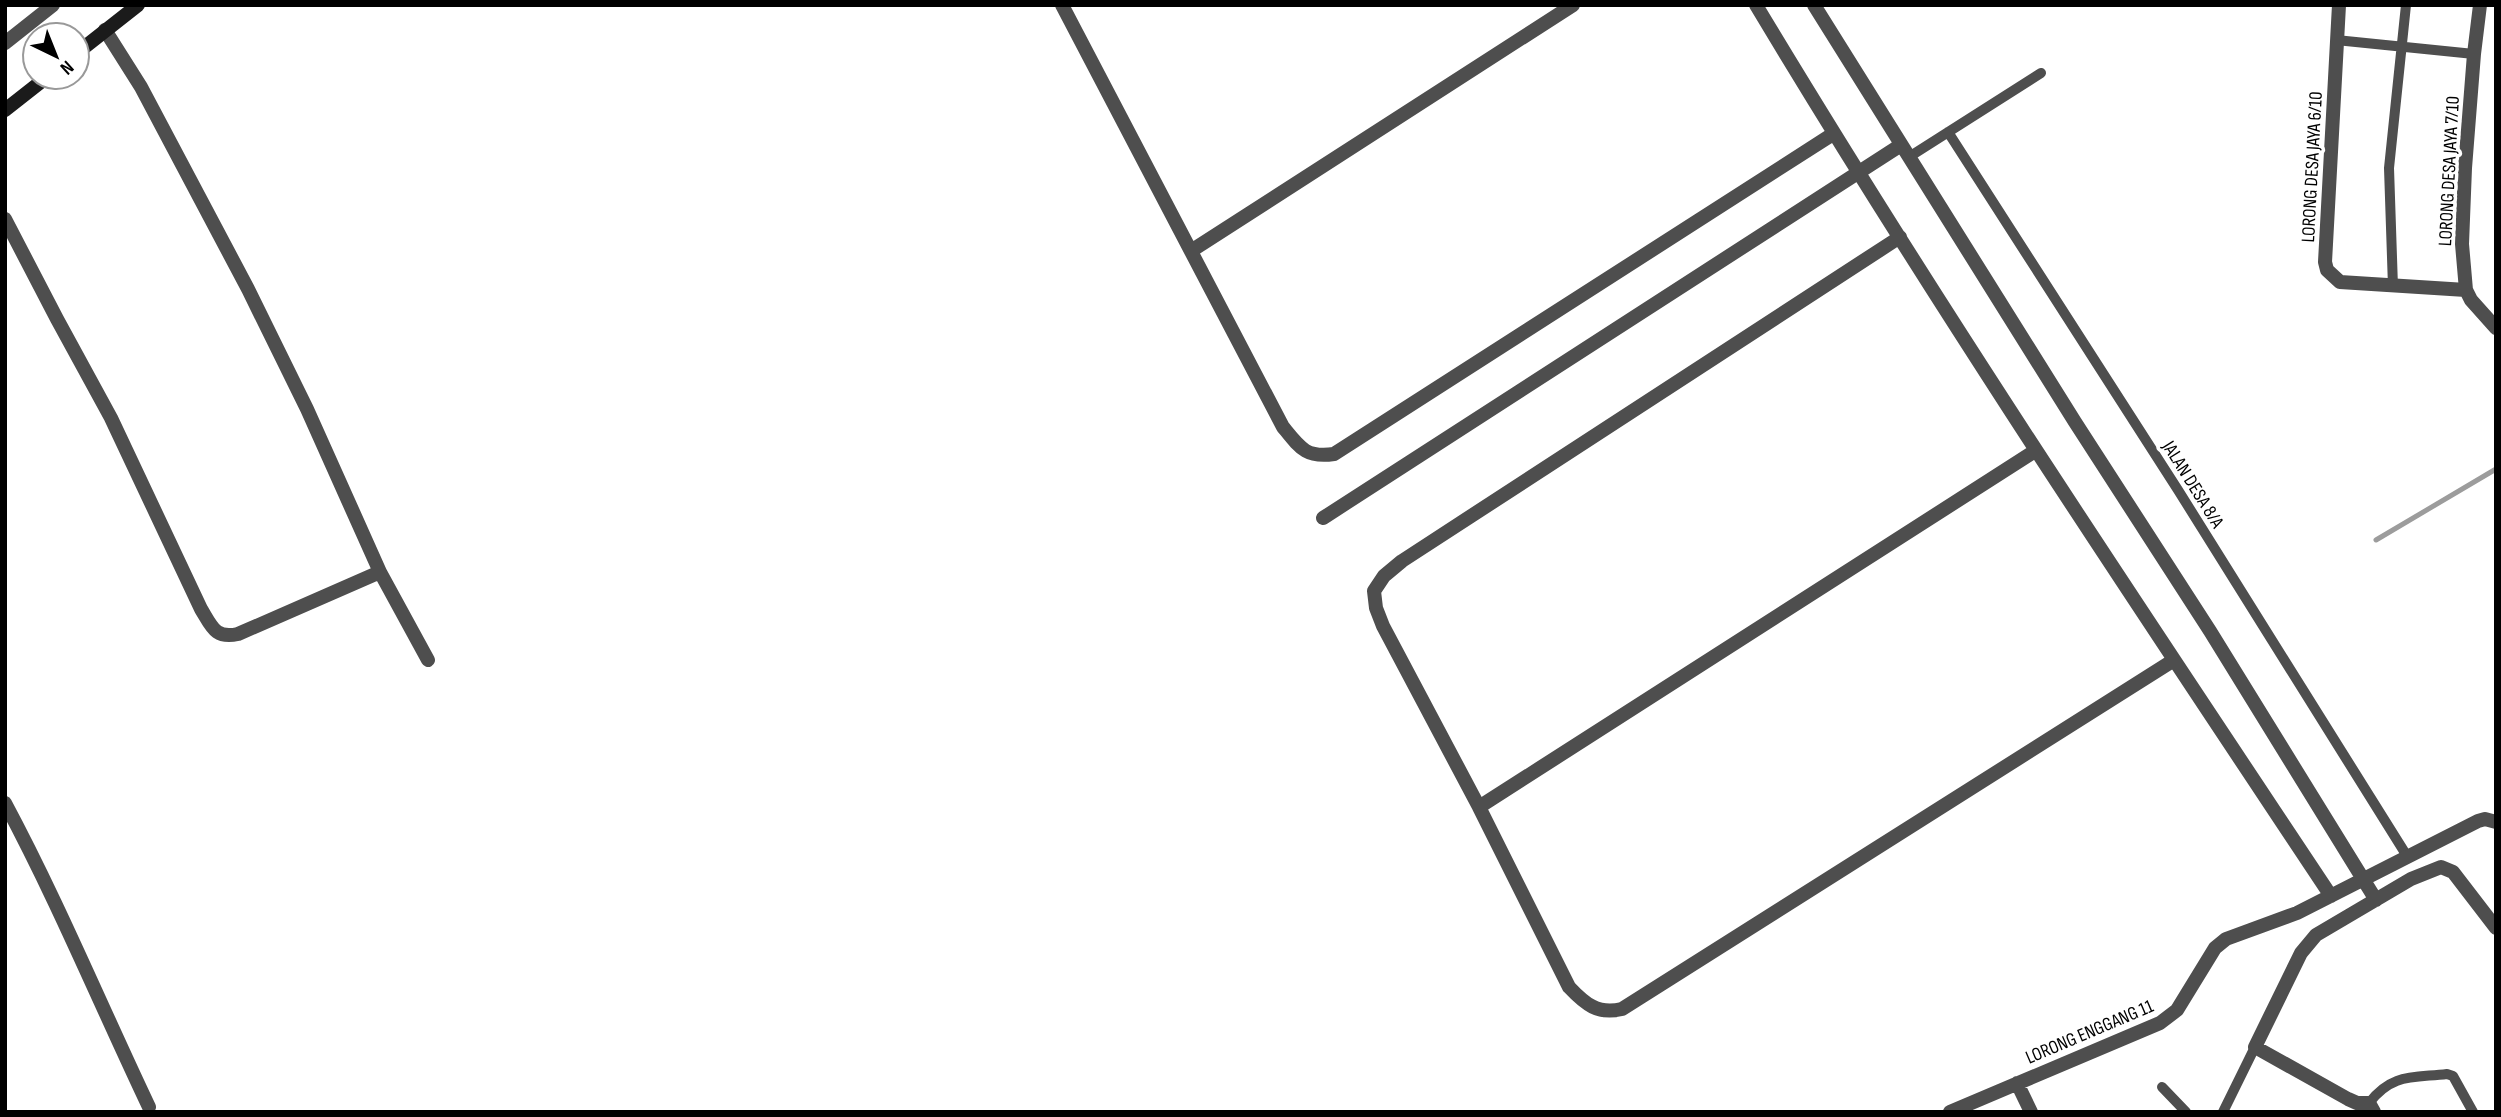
<svg xmlns="http://www.w3.org/2000/svg" width="2501" height="1117" viewBox="0 0 2501 1117" font-family="'Sofia Sans Condensed',sans-serif">
<style>
.lines{fill:none;stroke-linecap:round;stroke-linejoin:round}
.stream{stroke:#9c9c9c;stroke-width:5}
.lane{stroke:#4e4e4e;stroke-width:10}
.street{stroke:#4e4e4e;stroke-width:14}
.secondary{stroke:#1b1b1b;stroke-width:14}
.labels{text-anchor:middle;stroke-width:7;stroke-linejoin:round;paint-order:stroke}
.street-label{font-size:19px;fill:#000;stroke:#fff}
</style>
<rect width="100%" height="100%" fill="#fff"/>
<g class="lines">
<!-- stream -->
<path class="stream" d="M2376,540L2496,469"/>
<!-- lane -->
<path class="lane" d="M2336,40L2474,54
M1948,132L2178,490L2407,856
M1909,157L2041,73
M2393,287L2389,168L2406,5
M2162,1087L2186,1112
M2369,1103C2392,1073 2413,1078 2447,1074L2453,1076L2473,1112
M2223,1112L2255,1047"/>
<!-- street -->
<path class="street" d="M1062,5L1283,427C1300,448 1306,458 1334,454L1833,134
M1756,5C1938,308 2135,601 2331,896
M1814,5L2075,422L2210,631L2376,900
M2339,5L2325,262L2327,270L2340,282L2466,290
M2480,5L2474,54L2465,168L2462,244L2466,290L2471,300L2496,328
M105,30L141,87L248,289L307,409L380,572L428,660
M5,43L53,5
M5,219L57,319L111,418L201,609C212,627 215,639 238,634L380,572
M1900,237L1402,561L1384,576L1374,591L1376,608L1383,626L1479,807L1569,987C1585,1004 1598,1015 1622,1009L2174,660
M1191,251L1573,5
M1323,518L1901,145
M5,803C58,902 101,1006 149,1107
M1479,807L2035,451
M2017,1083L2031,1112
M1950,1112L2160,1023L2177,1010L2215,948L2226,939L2297,913L2478,821L2485,819L2496,822
M2374,1112L2369,1103H2357L2348,1099L2255,1047L2301,953L2316,935L2411,879L2441,867L2453,872L2496,928"/>
<!-- secondary -->
<path class="secondary" d="M77,53L138,5
M5,110L47,77"/>
</g>
<g class="labels">
<!-- street labels -->
<g class="street-label">
<text transform="translate(2311 167) rotate(-87)" y="7">LORONG DESA JAYA 6/10</text>
<text transform="translate(2448 171) rotate(-87)" y="7">LORONG DESA JAYA 7/10</text>
<text transform="translate(2194 484) rotate(58)" y="7">JALAN DESA 8/A</text>
<text transform="translate(2089 1031) rotate(-23)" y="7">LORONG ENGGANG 11</text>
</g>
</g>
<!-- border -->
<rect width="2501" height="1117" fill="none" stroke="#000000" stroke-width="14"/>
<!-- north arrow -->
<g transform="translate(56 56) rotate(137)"><circle r="33" fill="#ffffff" stroke="#999999" stroke-width="2"/>
<path d="M0-5L12 26L0 18L-12 26Z" fill="#000000"/>
<text y="-10" font-size="19" font-weight="bold" text-anchor="middle" fill="#000000">N</text>
</g>
</svg>
